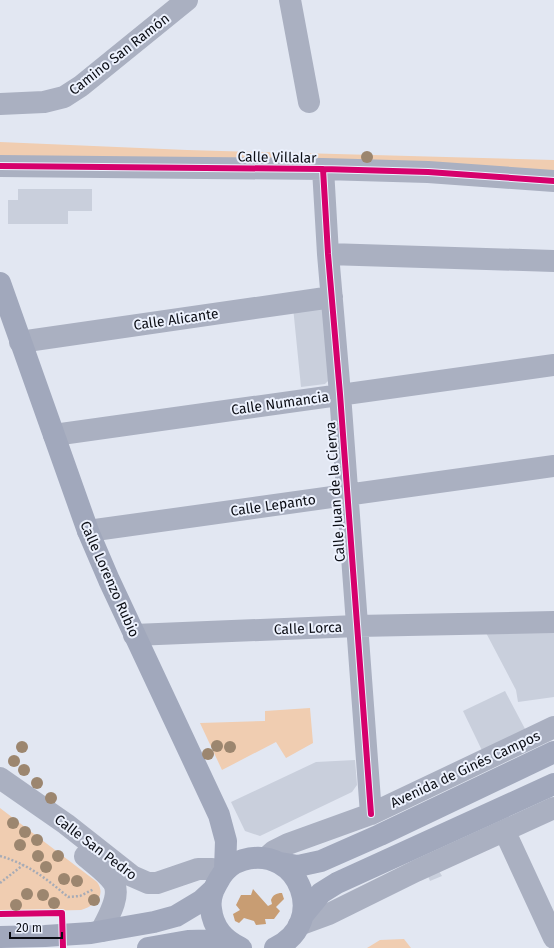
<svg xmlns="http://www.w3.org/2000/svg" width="554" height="948" viewBox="0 0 554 948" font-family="'Fira Sans',sans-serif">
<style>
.green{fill:#f0cdb1}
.water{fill:#c89d73}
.building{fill:#c9cfdc}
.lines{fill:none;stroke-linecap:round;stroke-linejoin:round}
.path{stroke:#a6abb6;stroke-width:2.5;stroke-dasharray:2 2;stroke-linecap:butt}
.minor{stroke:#aab0c1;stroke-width:22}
.major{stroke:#a1a8bc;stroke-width:22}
.cycleway-casing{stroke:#ecf1fd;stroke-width:8}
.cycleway{stroke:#d6006c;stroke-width:6}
.tree{fill:#9c866f}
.labels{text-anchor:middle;stroke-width:4;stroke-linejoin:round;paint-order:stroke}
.street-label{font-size:14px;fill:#0b0d14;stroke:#ecf1fd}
</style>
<rect width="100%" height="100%" fill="#e2e7f2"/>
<!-- green -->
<path class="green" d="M0,142L187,150L554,160V173L0,156Z
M310,708L313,743L286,758L276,742L222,770L200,723L265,721V711Z
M0,808L97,882C107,896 94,906 81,910L0,912Z
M404,939L411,948H367L380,940Z"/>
<!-- water -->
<path class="water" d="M253,889L268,906L272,904L271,900C273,895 276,893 282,893L284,899L276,907L280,911L274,919H265L266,924L256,925L254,921L244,918L239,923L235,921L233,914L240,910L236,905L241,895H251Z"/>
<!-- building -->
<path class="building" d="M18,189H92V211H68V224H8V200H18Z
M293,307L324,308L329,380L325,384L301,387Z
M484,629H554V697L518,702L516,690Z
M505,691L533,744L489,765L463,711Z
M355,760L357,785L352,792L260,836L245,831L231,802L316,762Z
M439,871L442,876L430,881L428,876Z"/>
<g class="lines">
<!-- path -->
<path class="path" d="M0,856C28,864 47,879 68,897L80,896L94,889
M0,883L23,865"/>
<!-- minor -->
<path class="minor" d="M290,0L309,102
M0,104L44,102L64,97L81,86L187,0
M0,166L323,169L428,172L554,181
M323,169L328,254L340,394L371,814
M328,254L554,261
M20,342L332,297
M54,435L554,365
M88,531L554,466
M134,635L357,626L554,622
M0,778L66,824L132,876L148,883H157L198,869H212L224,872
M505,832L554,938
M85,856C94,864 106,872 113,882C122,895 107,919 101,931
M266,858L274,851L288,844L371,814L554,727
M299,925L329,914L416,871L554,808"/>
<!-- major -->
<path class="major" d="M0,283L88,531L109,580L219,815L226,841L225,870
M280,863L298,866L321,861L380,835L554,752
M303,915L321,893L337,883L554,784
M0,937L45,936L91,933L154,922L176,916L201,901L214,889
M148,948L188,941L228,940
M241,948C225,941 213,928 211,909C209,897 214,888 220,878C225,869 233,863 243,860C300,844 329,923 275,948"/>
<!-- cycleway casing -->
<g class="cycleway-casing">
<path id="cycleway" d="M0,166L323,169L428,172L554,181
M323,169L328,254L340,394L371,814
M0,914L62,913L63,948"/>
</g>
<!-- cycleway -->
<use href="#cycleway" class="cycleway"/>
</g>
<!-- trees -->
<g class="tree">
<circle cx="367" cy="157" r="6"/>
<circle cx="217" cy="746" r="6"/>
<circle cx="22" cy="747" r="6"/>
<circle cx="230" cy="747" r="6"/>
<circle cx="208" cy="754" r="6"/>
<circle cx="14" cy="761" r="6"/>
<circle cx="24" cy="770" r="6"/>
<circle cx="37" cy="783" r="6"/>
<circle cx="51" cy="798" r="6"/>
<circle cx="13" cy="823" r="6"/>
<circle cx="25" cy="832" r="6"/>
<circle cx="37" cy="840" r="6"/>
<circle cx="20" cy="845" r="6"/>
<circle cx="38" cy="856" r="6"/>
<circle cx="58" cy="856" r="6"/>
<circle cx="46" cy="867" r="6"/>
<circle cx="64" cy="879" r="6"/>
<circle cx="77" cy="881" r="6"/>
<circle cx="27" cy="894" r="6"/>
<circle cx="43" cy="895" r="6"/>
<circle cx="94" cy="900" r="6"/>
<circle cx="54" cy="903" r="6"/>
<circle cx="16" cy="905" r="6"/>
</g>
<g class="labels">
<!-- street labels -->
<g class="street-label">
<text transform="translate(119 54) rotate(-38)" y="5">Camino San Ramón</text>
<text transform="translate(277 157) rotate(1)" y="5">Calle Villalar</text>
<text transform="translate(176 319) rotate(-8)" y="5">Calle Alicante</text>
<text transform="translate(280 403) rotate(-8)" y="5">Calle Numancia</text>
<text transform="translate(335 492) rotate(-94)" y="5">Calle Juan de la Cierva</text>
<text transform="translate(273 505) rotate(-8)" y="5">Calle Lepanto</text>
<text transform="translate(110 579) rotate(66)" y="5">Calle Lorenzo Rubio</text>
<text transform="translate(308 628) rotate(-2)" y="5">Calle Lorca</text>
<text transform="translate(465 769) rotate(-25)" y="5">Avenida de Ginés Campos</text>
<text transform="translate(96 847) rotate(37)" y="5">Calle San Pedro</text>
</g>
</g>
<!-- scale -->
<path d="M10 932v6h52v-6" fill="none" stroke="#0b0d14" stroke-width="2"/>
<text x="16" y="932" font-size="12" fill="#0b0d14" stroke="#ecf1fd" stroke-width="3" paint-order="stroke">20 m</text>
</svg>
